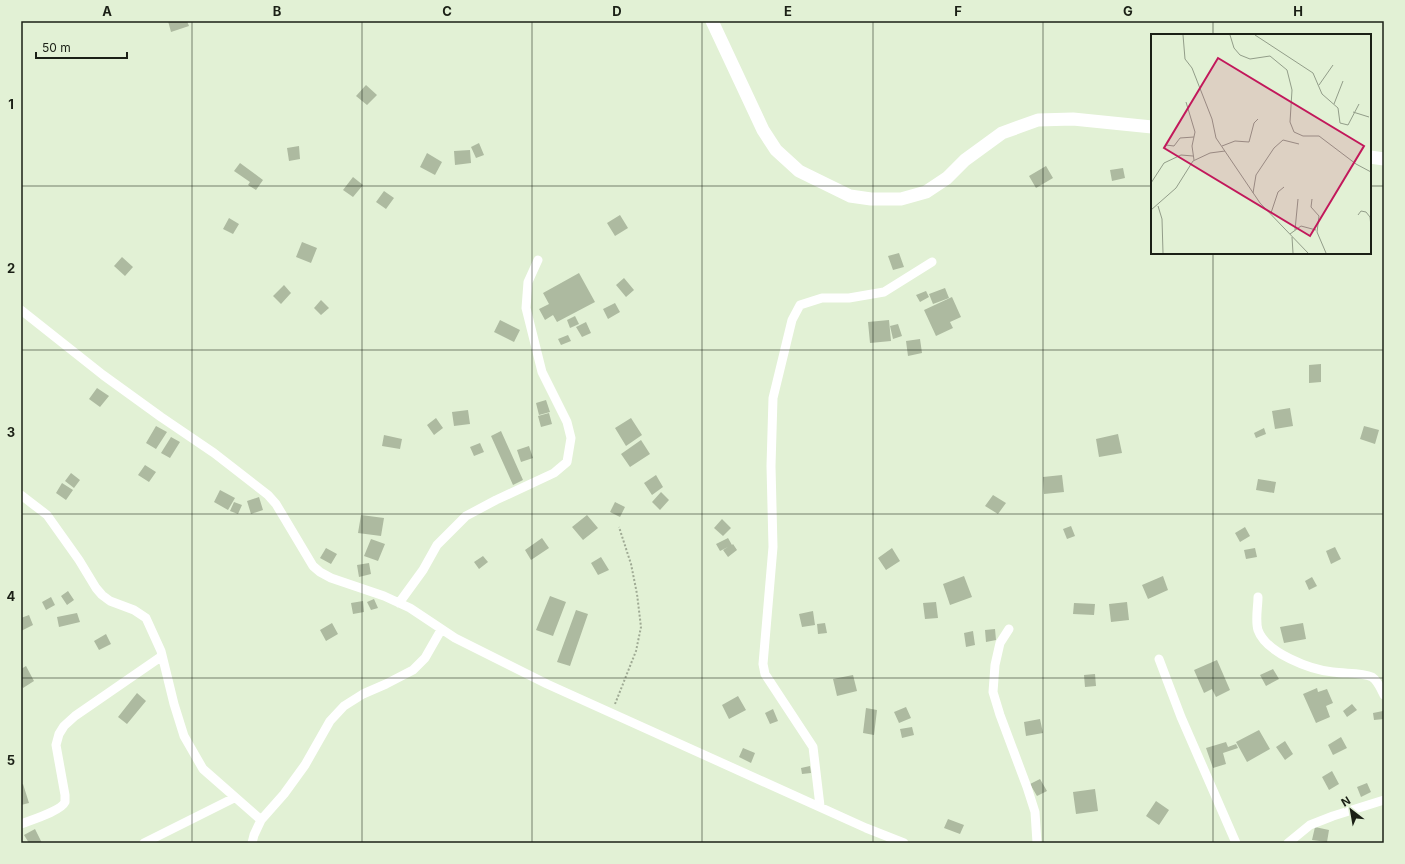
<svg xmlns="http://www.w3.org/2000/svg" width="1405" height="864" viewBox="0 0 1405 864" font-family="Inter,sans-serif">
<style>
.building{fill:#adbaa0}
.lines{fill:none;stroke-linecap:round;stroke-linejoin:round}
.path{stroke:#9faa94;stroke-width:2;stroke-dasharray:2 2;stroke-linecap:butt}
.minor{stroke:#fff;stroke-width:9}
.secondary{stroke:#fff;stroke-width:13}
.grid{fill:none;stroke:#1b2016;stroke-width:1;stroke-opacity:0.55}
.inset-road{fill:none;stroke:#929d89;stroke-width:1}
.view{fill:#c2185b;fill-opacity:0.15;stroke:#c2185b;stroke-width:2}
.inset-edge{fill:none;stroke:#1b2016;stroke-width:2}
.neatline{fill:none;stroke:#1b2016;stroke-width:1.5}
.grid-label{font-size:13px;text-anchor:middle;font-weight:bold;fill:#1b2016}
</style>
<rect width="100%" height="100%" fill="#e2f1d5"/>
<!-- building -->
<path class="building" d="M168,21H187L189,26L171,32Z
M366,85L377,95L367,105L356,96Z
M479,143L484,155L476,158L471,147Z
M299,146L300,159L289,161L287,148Z
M470,150L471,163L455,165L454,151Z
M427,153L442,162L435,175L420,167Z
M240,163L263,180L256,190L248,185L250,182L234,171Z
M1046,166L1053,178L1036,188L1029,176Z
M1123,168L1125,178L1112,181L1110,170Z
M353,177L363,185L353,197L343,190Z
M384,191L394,198L386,209L376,202Z
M620,215L628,228L615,236L607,223Z
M229,218L239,224L233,234L223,229Z
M302,242L317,248L311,263L296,257Z
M899,253L904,267L893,270L888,256Z
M122,257L133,267L125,276L114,266Z
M579,273L595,302L557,322L553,315L545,320L539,309L549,304L543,293Z
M624,278L634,290L626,297L616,285Z
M284,285L291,293L281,304L273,296Z
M945,288L949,298L933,304L929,294Z
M926,291L929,297L920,302L916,295Z
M952,297L961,317L950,322L953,328L936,336L924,310Z
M321,300L329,308L321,315L314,308Z
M615,303L620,312L608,319L603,309Z
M575,316L579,324L570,328L567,320Z
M500,320L520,330L514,342L494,332Z
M889,320L891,341L870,343L868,322Z
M586,322L591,333L582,337L576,327Z
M898,324L902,336L893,339L890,326Z
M568,335L571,341L561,345L558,339Z
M920,339L922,353L908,356L906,341Z
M1321,364V382L1309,383V365Z
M97,388L109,396L100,407L89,399Z
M546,400L550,412L539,415L536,403Z
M1290,408L1293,426L1275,429L1272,411Z
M468,410L470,424L454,426L452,412Z
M549,413L552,424L541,427L538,416Z
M436,418L443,428L434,435L427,425Z
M631,418L642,435L626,446L615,428Z
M156,426L167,432L156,449L146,443Z
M1364,426L1379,430L1375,444L1360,439Z
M1264,428L1266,434L1256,438L1254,433Z
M501,431L523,480L513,485L491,436Z
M1118,434L1122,453L1099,457L1096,439Z
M384,435L402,439L400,449L382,446Z
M171,437L180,442L170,458L161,453Z
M641,440L650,454L630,467L621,454Z
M480,443L484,452L474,456L470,447Z
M529,446L533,458L521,462L517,450Z
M145,465L156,472L149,482L138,475Z
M71,473L80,480L74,488L65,481Z
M656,475L663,487L652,495L644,483Z
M1062,475L1064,492L1044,494L1043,477Z
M1258,479L1276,482L1274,493L1256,490Z
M62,483L73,490L66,500L56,493Z
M220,490L235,498L228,510L214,502Z
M661,492L669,500L660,510L652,502Z
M993,495L1006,503L998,514L985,506Z
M259,497L263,510L251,514L247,501Z
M234,502L242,505L238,514L230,511Z
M615,502L625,507L620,517L610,512Z
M361,515L384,518L381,536L358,533Z
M587,515L598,528L583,540L572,527Z
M722,519L731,528L723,536L714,528Z
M1071,526L1075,536L1067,539L1063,529Z
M1245,527L1250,536L1240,542L1235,533Z
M542,538L549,548L531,560L525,550Z
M728,538L732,545L733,544L737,550L728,557L723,550L728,547L720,551L716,544Z
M371,539L385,544L378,561L364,556Z
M1335,547L1341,559L1331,564L1326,551Z
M326,548L337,554L331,564L320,558Z
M892,548L900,561L886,570L878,558Z
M1255,548L1257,557L1246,559L1244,550Z
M483,556L488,562L479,569L474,562Z
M601,557L609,570L598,575L591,563Z
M369,563L371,574L359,577L357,565Z
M964,576L972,597L950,605L943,584Z
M1163,576L1168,590L1148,599L1142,585Z
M1312,577L1317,586L1309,590L1305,581Z
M68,591L74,600L67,605L61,596Z
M550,596L566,602L553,636L536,630Z
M51,597L55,605L46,610L42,602Z
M374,599L378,608L371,610L367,602Z
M363,601L364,612L353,614L351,603Z
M936,602L938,618L925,619L923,603Z
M1127,602L1129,620L1111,622L1109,604Z
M1074,603L1095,604L1094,615L1073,614Z
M576,610L588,614L570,666L557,662Z
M813,611L815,625L802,627L799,614Z
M77,613L80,622L59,627L57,617Z
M29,615L33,625L21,631V618Z
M332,623L338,634L326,641L320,630Z
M825,623L827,633L818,634L817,624Z
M1303,623L1306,639L1284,643L1280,627Z
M995,629L996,640L986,642L985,630Z
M973,631L975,645L966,647L964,633Z
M106,634L111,644L99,650L94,641Z
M1217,660L1230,690L1216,697L1212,689L1204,693L1194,670Z
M26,666L34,681L23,688L21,684V669Z
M1273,669L1279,679L1266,686L1260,675Z
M1095,674L1096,686L1085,687L1084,675Z
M853,675L857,691L837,696L833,679Z
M1317,688L1318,692L1327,689L1333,703L1326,706L1330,717L1316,723L1303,694Z
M137,693L146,701L127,724L118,717Z
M738,696L746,710L729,719L722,705Z
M1352,704L1357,710L1347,717L1343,711Z
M906,707L911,718L899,723L894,712Z
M866,708L877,710L874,735L863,733Z
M773,709L778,721L770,724L765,713Z
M1383,711L1384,719L1374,720L1373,713Z
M1040,719L1043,733L1026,736L1024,722Z
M912,727L914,735L902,738L900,729Z
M1259,730L1270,749L1247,762L1236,742Z
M1341,737L1347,748L1333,755L1328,745Z
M1285,741L1293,754L1285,760L1276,747Z
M1226,742L1228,747L1236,744L1238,748L1223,753L1226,764L1213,768L1206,748Z
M743,748L755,753L751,763L739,757Z
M810,766L811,773L802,774L801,768Z
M1332,771L1339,784L1329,790L1322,777Z
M1040,779L1047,791L1037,796L1030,784Z
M1367,783L1371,792L1361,797L1357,787Z
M23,784L29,803L21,805V785Z
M1095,789L1098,811L1076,814L1073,792Z
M1156,801L1169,810L1159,825L1146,816Z
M948,819L964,825L960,834L944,828Z
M1315,827L1329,830L1327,842L1312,840Z
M35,829L42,843H29L24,835Z"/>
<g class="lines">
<!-- path -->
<path class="path" d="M615,704L636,651L641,627L637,594L631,564L619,527"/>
<!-- minor -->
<path class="minor" d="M21,310L103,375L161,417L214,453L268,495L276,504L313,566L320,572L331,578L384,596L410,608L455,638L547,684L866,828L904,843
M21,495L47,515L79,560L96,588L102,595L110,601L134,610L146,618L161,651L174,704L184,736L203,769L261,820
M1258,597C1258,607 1255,620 1258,630C1266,653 1311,670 1333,672C1345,674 1361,672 1372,677C1378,681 1381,689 1384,695
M399,603L423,570L437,545L466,516L496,500L554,473L567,462L571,438L567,422L542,372L526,308L528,282L538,260
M1009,629L1000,643L995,665L993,692L1000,715L1027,787L1035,812L1037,843
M1159,659L1181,717L1236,843
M820,806L813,747L765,674L763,664L773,547L771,466L773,398L792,320L800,305L822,298H849L884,292L932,262
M21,824C31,820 61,811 65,802C65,801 65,796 65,795L56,745L59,734L64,726L75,716L162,656
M144,843L234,798
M252,843L254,835L261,820L284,794L305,765L330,721L344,706L363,694L386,684L413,670L425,658L441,630
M1288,843L1310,825L1333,816L1384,800"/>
<!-- secondary -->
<path class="secondary" d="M712,21L763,130L776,150L799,171L850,196L871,199H901L926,192L947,178L965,160L1002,133L1038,120L1073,119L1152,127
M1370,157L1384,159"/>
</g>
<!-- grid -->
<path class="grid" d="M192,21V843M362,21V843M532,21V843M702,21V843M873,21V843M1043,21V843M1213,21V35M21,186H1152M1370,186H1384M1213,253V843M21,350H1384M21,514H1384M21,678H1384"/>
<!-- overview -->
<g transform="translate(1151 34)">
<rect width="220" height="220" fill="#e2f1d5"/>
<path class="inset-road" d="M32,1L34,25L41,34L61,85L65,104L109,169L157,219M79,1L83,14L89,21L99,25L119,22L136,36L141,56L139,88L143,98L152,102H168L205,130L220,138M104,1L162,39L171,60L187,74L189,89L197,91L208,70M168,51L182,31M35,68L44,98L41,112L43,126M183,70L192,47M202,78L218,83M15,111L23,112L29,104L43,103M71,112L84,107L98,108L103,89L107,85M0,149L13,129L30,121L42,122M102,159L105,141L123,114L132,106L148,110M161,165L160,173L168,182L166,198L175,219M7,172L11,185L12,219M0,176L25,154L42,127L59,119L74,117M120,179L127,158L133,153M207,181L210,177L215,178L219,183L220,193M144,196L147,165M139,200L150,192L165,196M141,203L142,219"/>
<path class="view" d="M67,24L213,112L159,202L13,114Z"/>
<rect width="220" height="220" class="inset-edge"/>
</g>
<!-- border -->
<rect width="1405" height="864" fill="none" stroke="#e2f1d5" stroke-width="44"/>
<!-- north arrow -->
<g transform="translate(1351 810) rotate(329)" stroke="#e2f1d5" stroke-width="3" paint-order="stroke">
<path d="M0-3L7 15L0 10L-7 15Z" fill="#1b2016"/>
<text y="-6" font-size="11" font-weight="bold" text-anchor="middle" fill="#1b2016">N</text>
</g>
<!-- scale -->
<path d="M36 52v6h91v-6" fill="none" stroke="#1b2016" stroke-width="2"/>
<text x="42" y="52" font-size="12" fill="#1b2016" stroke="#e2f1d5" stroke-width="3" paint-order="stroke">50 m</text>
<rect x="22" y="22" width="1361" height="820" class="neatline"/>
<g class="grid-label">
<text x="107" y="16">A</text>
<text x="277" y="16">B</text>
<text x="447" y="16">C</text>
<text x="617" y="16">D</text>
<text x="788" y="16">E</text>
<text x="958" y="16">F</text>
<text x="1128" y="16">G</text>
<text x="1298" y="16">H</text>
<text x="11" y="109">1</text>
<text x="11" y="273">2</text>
<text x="11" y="437">3</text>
<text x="11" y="601">4</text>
<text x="11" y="765">5</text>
</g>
</svg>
